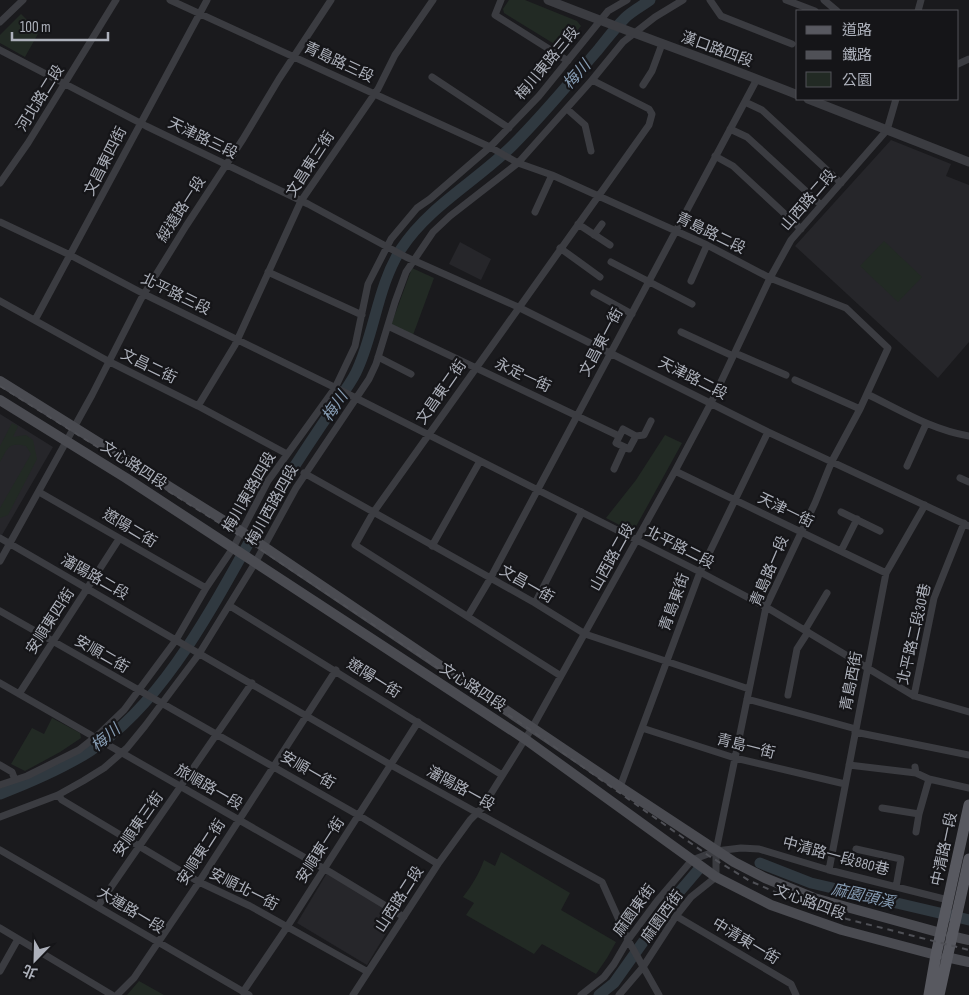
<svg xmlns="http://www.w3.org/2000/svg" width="969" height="995" viewBox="0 0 969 995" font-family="'Sofia Sans Condensed','Noto Sans TC',sans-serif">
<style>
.built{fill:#26262a}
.green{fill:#222a24}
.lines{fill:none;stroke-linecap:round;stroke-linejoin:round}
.river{stroke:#303940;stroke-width:11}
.minor{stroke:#3b3c41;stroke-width:7}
.tertiary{stroke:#3b3c41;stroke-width:9}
.secondary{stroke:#4a4b51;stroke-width:10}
.primary{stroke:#585960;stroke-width:11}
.rail{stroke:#4f5056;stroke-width:2;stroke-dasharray:6 5;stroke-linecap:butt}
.labels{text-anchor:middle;stroke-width:4.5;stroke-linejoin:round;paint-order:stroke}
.street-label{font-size:15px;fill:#adb1bb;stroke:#151518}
.water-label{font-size:16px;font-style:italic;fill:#879db4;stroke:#151518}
</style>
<rect width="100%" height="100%" fill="#1a1a1d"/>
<!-- built -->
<path class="built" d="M891,140L951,164L946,176L969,185V342L938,378L795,246Z
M460,242L491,259L481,280L449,264Z
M0,414L53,447L2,535L0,534Z
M327,873L397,915L367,965L297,923Z"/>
<!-- green -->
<path class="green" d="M509,0H525L577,21L581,26L577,31L570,27L556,45L504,13L503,9Z
M21,14L39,32L25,57L0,43V35Z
M884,241L922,277L898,302L860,266Z
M412,268L434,278L413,335L391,325Z
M12,423L18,426L13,437L26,435L33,440L37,459L8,515L0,518V508L31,454L26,446C8,442 8,448 0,462V446Z
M665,435L682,443L633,532L606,518L636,480Z
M52,718L80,733L81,738L60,752L25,771L11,764L32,728L44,734Z
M501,852L570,893L561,910L616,942L607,958L596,974L542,944L534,954L466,915L474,903L463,897C472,885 479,874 484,860L495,866Z
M139,981L164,995H127Z"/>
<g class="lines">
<!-- river -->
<path class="river" d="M0,794C31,782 62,769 90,751C175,696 227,576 278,492C297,462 316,433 336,404C343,392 353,381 358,368C375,330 378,285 401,249C429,206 477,181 513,145C543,115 570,82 597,51C606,40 615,28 625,18C632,11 642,6 650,0
M760,863L811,883L969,920
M599,995L614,983L675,897L698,870"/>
<!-- minor -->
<path class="minor" d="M170,0L490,147L518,163L552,175L707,245L770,278L846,308L888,348L860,409L832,461L815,503L766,607L716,851V877L691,897L676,916L643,967L619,995
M501,0L495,15L568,61
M710,0L721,16L792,44
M786,0L815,11
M824,0L837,11
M918,11L921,0
M0,22L23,0
M0,50L146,126L308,204L406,257L518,307L768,432L969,526
M958,64L969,59
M432,77L509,128
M643,85L652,71L662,44
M745,102L762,110L841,183
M567,109L585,125L591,151
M730,129L747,137L821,205
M715,156L733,166L801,229
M0,183L28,143L116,0
M535,212L552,175
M0,222L70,255L144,294L340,390L700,572L766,607L914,696L969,712
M578,224L610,245
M594,235L602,224
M560,248L600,277
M611,262L692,304
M268,272L362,315
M691,281L707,245
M594,293L632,314
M0,301L108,361L198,406L287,454
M35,320L207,0
M388,326L619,436
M681,332L733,356
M735,353L786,375
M378,357L411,374
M795,380L860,409
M867,394C900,410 932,430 969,436
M198,406L235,345L301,201L378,89L395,55L433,0
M636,436L623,429L616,443L629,449L636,436L644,435L651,421
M907,466L926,424
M614,469L624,447
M675,471L886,573
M304,473L535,603L585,634L749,689
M960,478L969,482
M39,492L206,588
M841,512L880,531
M0,538L391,765L602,882L628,940L659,995
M432,546L480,461
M841,551L857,519
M0,561L92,395L141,299L186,226L243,139L279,79L331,0
M535,603L582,512
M230,606L502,775
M0,611L358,815L438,864
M468,616L490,579L757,79
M805,630L827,593
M561,676L355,545L373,513L649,125L652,114L649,109L592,80
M0,683L330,872L404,917
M19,694L119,539
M788,695L797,649L808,632
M914,696L934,598L964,523
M747,699L856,729
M642,728L735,758L845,784
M855,732L969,755
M0,765L12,772L15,780
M849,765L916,773
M915,767L916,773L929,779L969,788
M0,785L27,776L79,750L99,734L124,710L176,640L206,588L233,548L268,481L335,388L355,346L368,284L391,239L417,208L430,199L490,147L539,96L608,11L627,0
M620,787L700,572L768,432
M58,795L62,800L199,882L250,906L368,972
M882,808L919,814
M0,817L58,795L83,781L104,768L127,748L145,726L199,654L255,563L296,488L369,379L376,364L395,302L406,272L433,232L450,216L518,163L592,80L623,42L655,17L683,0
M916,832L919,814L929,779
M856,849L901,859L896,887
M0,850L249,995
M829,870L886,573L925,505
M98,906L252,683
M676,916L791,984L796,995
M0,928L112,995
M0,971L18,939
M243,992L287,927L418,722
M117,995L134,978L199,882L336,670
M353,995L438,864L470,820L482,808L532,728L675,471L711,403L770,278L791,240L887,130L896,99
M581,995L604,977L614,964L628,940L657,901L692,860L716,851L741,848L759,849L829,870L948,900"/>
<!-- tertiary -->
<path class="tertiary" d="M548,0C631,33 715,62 798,95
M808,99L969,162"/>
<!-- secondary -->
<path class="secondary" d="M0,381L242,532L620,787L734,862L765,878L814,898L941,933
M0,400L126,478L525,739L716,877L771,905L842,930L936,955
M951,936L969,940
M946,957L969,962"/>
<!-- primary -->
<path class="primary" d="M929,995L936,955L969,805
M939,995L969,859"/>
<!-- rail -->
<path class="rail" d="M0,386L248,541L525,726L709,856L750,881L823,913L969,950"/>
</g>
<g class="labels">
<!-- street labels -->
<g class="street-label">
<text transform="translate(717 49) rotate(20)" y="5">漢口路四段</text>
<text transform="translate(339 62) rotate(25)" y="5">青島路三段</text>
<text transform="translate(547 63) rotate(-50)" y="5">梅川東路三段</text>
<text transform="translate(40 98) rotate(-58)" y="5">河北路二段</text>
<text transform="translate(203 138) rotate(26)" y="5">天津路三段</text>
<text transform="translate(105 161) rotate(-63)" y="5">文昌東四街</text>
<text transform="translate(310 164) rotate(-57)" y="5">文昌東三街</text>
<text transform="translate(808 200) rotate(-49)" y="5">山西路二段</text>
<text transform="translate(181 209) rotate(-57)" y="5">綏遠路一段</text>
<text transform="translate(711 233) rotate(26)" y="5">青島路二段</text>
<text transform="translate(176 294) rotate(26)" y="5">北平路三段</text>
<text transform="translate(601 342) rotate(-62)" y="5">文昌東一街</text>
<text transform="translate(149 366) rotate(26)" y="5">文昌二街</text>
<text transform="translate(523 375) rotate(25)" y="5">永定一街</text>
<text transform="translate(693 378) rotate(27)" y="5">天津路二段</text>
<text transform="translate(441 392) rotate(-55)" y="5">文昌東二街</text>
<text transform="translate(134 465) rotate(33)" y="5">文心路四段</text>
<text transform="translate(249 492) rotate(-60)" y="5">梅川東路四段</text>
<text transform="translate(272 505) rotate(-61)" y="5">梅川西路四段</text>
<text transform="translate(786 510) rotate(26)" y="5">天津一街</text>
<text transform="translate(130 528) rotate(31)" y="5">遼陽二街</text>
<text transform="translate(680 547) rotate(27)" y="5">北平路二段</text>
<text transform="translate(612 557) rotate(-61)" y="5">山西路二段</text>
<text transform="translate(769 571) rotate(-67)" y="5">青島路一段</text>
<text transform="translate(95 577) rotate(30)" y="5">瀋陽路二段</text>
<text transform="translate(527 584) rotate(30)" y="5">文昌一街</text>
<text transform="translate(674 602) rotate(-70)" y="5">青島東街</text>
<text transform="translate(50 621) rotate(-57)" y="5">安順東四街</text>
<text transform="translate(914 634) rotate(-77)" y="5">北平路二段30巷</text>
<text transform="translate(102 654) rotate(30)" y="5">安順二街</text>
<text transform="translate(374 678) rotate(32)" y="5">遼陽一街</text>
<text transform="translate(851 681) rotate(-79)" y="5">青島西街</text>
<text transform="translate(473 687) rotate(33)" y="5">文心路四段</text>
<text transform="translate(746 746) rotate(14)" y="5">青島一街</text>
<text transform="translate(308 770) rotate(30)" y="5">安順一街</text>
<text transform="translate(209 787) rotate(30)" y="5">旅順路一段</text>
<text transform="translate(461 788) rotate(29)" y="5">瀋陽路一段</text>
<text transform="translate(138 824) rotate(-55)" y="5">安順東三街</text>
<text transform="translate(944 849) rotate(-78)" y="5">中清路一段</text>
<text transform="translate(320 850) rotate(-57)" y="5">安順東一街</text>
<text transform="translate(201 852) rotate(-57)" y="5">安順東二街</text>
<text transform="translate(836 856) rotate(15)" y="5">中清路一段880巷</text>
<text transform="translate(244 889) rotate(27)" y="5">安順北一街</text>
<text transform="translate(399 899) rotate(-57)" y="5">山西路二段</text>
<text transform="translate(810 902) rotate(20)" y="5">文心路四段</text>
<text transform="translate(131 910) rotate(31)" y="5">大連路一段</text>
<text transform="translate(634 910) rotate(-54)" y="5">麻園東街</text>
<text transform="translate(662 916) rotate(-54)" y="5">麻園西街</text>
<text transform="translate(746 941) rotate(31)" y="5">中清東一街</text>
</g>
<!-- water labels -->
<g class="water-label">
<text transform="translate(576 74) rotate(-48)" y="6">梅川</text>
<text transform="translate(334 406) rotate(-56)" y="6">梅川</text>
<text transform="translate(105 737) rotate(-40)" y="6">梅川</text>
<text transform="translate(863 895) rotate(13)" y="6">麻園頭溪</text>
</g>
</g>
<!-- legend -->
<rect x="796" y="10" width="162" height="90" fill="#151518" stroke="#525359"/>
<rect x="806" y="26" width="25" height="8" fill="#585960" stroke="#525359"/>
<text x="842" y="35" font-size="15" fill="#adb1bb">道路</text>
<rect x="806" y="51" width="25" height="8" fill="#4f5056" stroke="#525359"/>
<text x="842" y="60" font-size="15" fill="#adb1bb">鐵路</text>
<rect x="806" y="72" width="25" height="15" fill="#222a24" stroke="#525359"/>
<text x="842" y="85" font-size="15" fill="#adb1bb">公園</text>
<!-- north arrow -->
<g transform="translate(35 960) rotate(203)" stroke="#151518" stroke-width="4" paint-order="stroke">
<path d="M0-4L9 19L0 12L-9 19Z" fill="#adb1bb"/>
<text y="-8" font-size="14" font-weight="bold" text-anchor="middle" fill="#adb1bb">北</text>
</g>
<!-- scale -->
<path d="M12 32v8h96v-8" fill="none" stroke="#adb1bb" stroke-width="2.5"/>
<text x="20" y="32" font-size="15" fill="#adb1bb" stroke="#151518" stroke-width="4" paint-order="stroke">100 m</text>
</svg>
